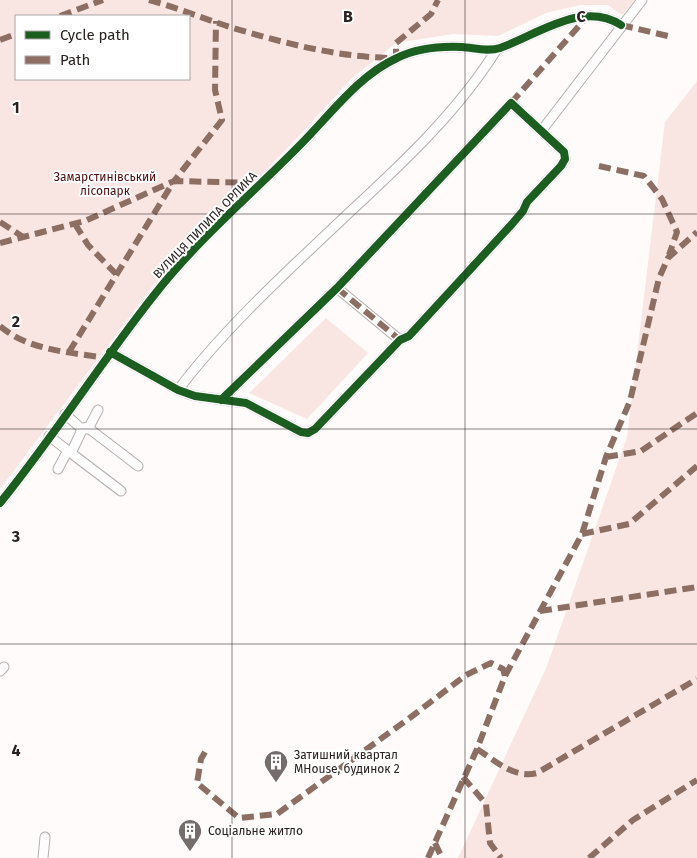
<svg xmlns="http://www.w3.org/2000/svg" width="697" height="858" viewBox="0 0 697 858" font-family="'Fira Sans',sans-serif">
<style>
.green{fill:#f9e6e3;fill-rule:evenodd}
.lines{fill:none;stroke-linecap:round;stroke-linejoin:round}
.minor-casing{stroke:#b5afaf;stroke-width:11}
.minor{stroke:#fffefe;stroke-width:9}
.quiet{stroke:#8d6e63;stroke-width:6;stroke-dasharray:12 6;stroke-linecap:butt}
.cycleway-casing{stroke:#fff;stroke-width:11}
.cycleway{stroke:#1b5e20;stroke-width:8}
.grid{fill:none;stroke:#2a2120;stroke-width:1;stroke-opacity:0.55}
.labels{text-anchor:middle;stroke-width:4;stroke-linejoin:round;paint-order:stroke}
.park-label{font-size:12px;fill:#4f0f11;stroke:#fff}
.street-label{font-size:12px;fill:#2a2120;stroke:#fff}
.poi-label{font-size:12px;fill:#2a2120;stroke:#fff;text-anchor:start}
.grid-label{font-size:16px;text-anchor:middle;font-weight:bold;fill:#2a2120;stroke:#fff;stroke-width:4;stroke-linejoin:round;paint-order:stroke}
</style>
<rect width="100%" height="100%" fill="#fefbfa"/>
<!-- green -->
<path class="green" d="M0,0H635L622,15L608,5H580L546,13L498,36L453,34L396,43L351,79L299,136L151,288L0,489ZM16,16H189V79H16Z
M697,81V858H458L547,666L627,437L665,122Z
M326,318L368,353L307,419L249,393Z"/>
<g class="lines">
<!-- minor casing -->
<g class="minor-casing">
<path id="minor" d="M542,130L642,0
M337,288L400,340
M110,352L178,390L195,396L246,403L301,432L308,433L315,429L400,340L409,336L512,224L523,211L527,202L561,166L565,159L564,152L511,103L337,288L221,400
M178,390C227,325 293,266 352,210C405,161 459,110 497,49
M65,414L83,430
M88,429L98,410
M49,436L71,453
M58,469L68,450
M121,491L71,453L83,428L87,427L138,466
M0,503C55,435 101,362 155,294C198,239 252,194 301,144C330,115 359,75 397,58C417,48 440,46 462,47C475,48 488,52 500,48C537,35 582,0 621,25
M0,671L4,667
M43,858L45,837"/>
</g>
<!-- minor -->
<use href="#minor" class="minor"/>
<!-- quiet -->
<path class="quiet" d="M149,0C182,9 214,23 247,32C295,46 346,58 396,58V43L431,14L438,0
M60,16L103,0
M621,25L672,37
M0,40L16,34
M511,103L587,17
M599,166L644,176L662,199L677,232L669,255
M0,222L23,237
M75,224L88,245L116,274
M0,243L85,221L174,181L222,120L215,90L216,21
M337,288L400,340
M0,326C29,351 70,352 106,358
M69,352L174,181L261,183
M606,457L641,451L697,413
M582,534L629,524L697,466
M540,611L697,587
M477,749C496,761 514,779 537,773L697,679
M205,752L201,759L197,783L239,818L277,814L411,717L466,675L491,663L503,669L505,676
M463,777L486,804L490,843L501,858
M435,843L442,858
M428,858L477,749L505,676L582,534L606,457L630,401L659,278L668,258L697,232
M589,858L633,820L697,780"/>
<!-- cycleway casing -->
<g class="cycleway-casing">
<path id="cycleway" d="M110,352L178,390L195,396L246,403L301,432L308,433L315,429L400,340L409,336L512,224L523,211L527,202L561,166L565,159L564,152L511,103L337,288L221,400
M0,503C55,435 101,362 155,294C198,239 252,194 301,144C330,115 359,75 397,58C417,48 440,46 462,47C475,48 488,52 500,48C537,35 582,0 621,25"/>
</g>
<!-- cycleway -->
<use href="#cycleway" class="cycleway"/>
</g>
<!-- grid -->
<path class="grid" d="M232,0V858M465,0V858M0,214H697M0,429H697M0,644H697"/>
<!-- icons -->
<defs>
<g id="building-pin" transform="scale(1.25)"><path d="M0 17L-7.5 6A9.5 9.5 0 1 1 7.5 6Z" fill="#746d6c" stroke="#fff"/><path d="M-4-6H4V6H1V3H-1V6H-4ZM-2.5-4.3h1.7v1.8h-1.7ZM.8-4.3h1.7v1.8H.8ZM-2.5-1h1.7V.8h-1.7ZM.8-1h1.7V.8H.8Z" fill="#fff"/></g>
</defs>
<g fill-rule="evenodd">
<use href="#building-pin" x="276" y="762"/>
<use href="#building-pin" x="190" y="831"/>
</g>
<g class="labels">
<!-- park labels -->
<g class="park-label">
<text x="105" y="181">Замарстинівський<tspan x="105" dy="14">лісопарк</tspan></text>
</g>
<!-- street labels -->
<g class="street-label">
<text transform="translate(205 225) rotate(-46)" y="4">ВУЛИЦЯ ПИЛИПА ОРЛИКА</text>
</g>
<!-- poi labels -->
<g class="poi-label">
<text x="294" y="759">Затишний квартал<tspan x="294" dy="14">MHouse, будинок 2</tspan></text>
<text x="208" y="835">Соціальне житло</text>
</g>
</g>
<g class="grid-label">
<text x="348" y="22">B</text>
<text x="581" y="22">C</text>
<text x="16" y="113">1</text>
<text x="16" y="327">2</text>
<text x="16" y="542">3</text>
<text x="16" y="756">4</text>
</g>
<!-- legend -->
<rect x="15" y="15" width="175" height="65" fill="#ffffff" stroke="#aaa6a6"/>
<rect x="25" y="31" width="25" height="8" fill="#1b5e20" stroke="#aaa6a6"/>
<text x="60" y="40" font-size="15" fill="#2a2120">Cycle path</text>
<rect x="25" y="56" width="25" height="8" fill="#8d6e63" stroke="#aaa6a6"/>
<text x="60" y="65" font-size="15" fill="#2a2120">Path</text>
</svg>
